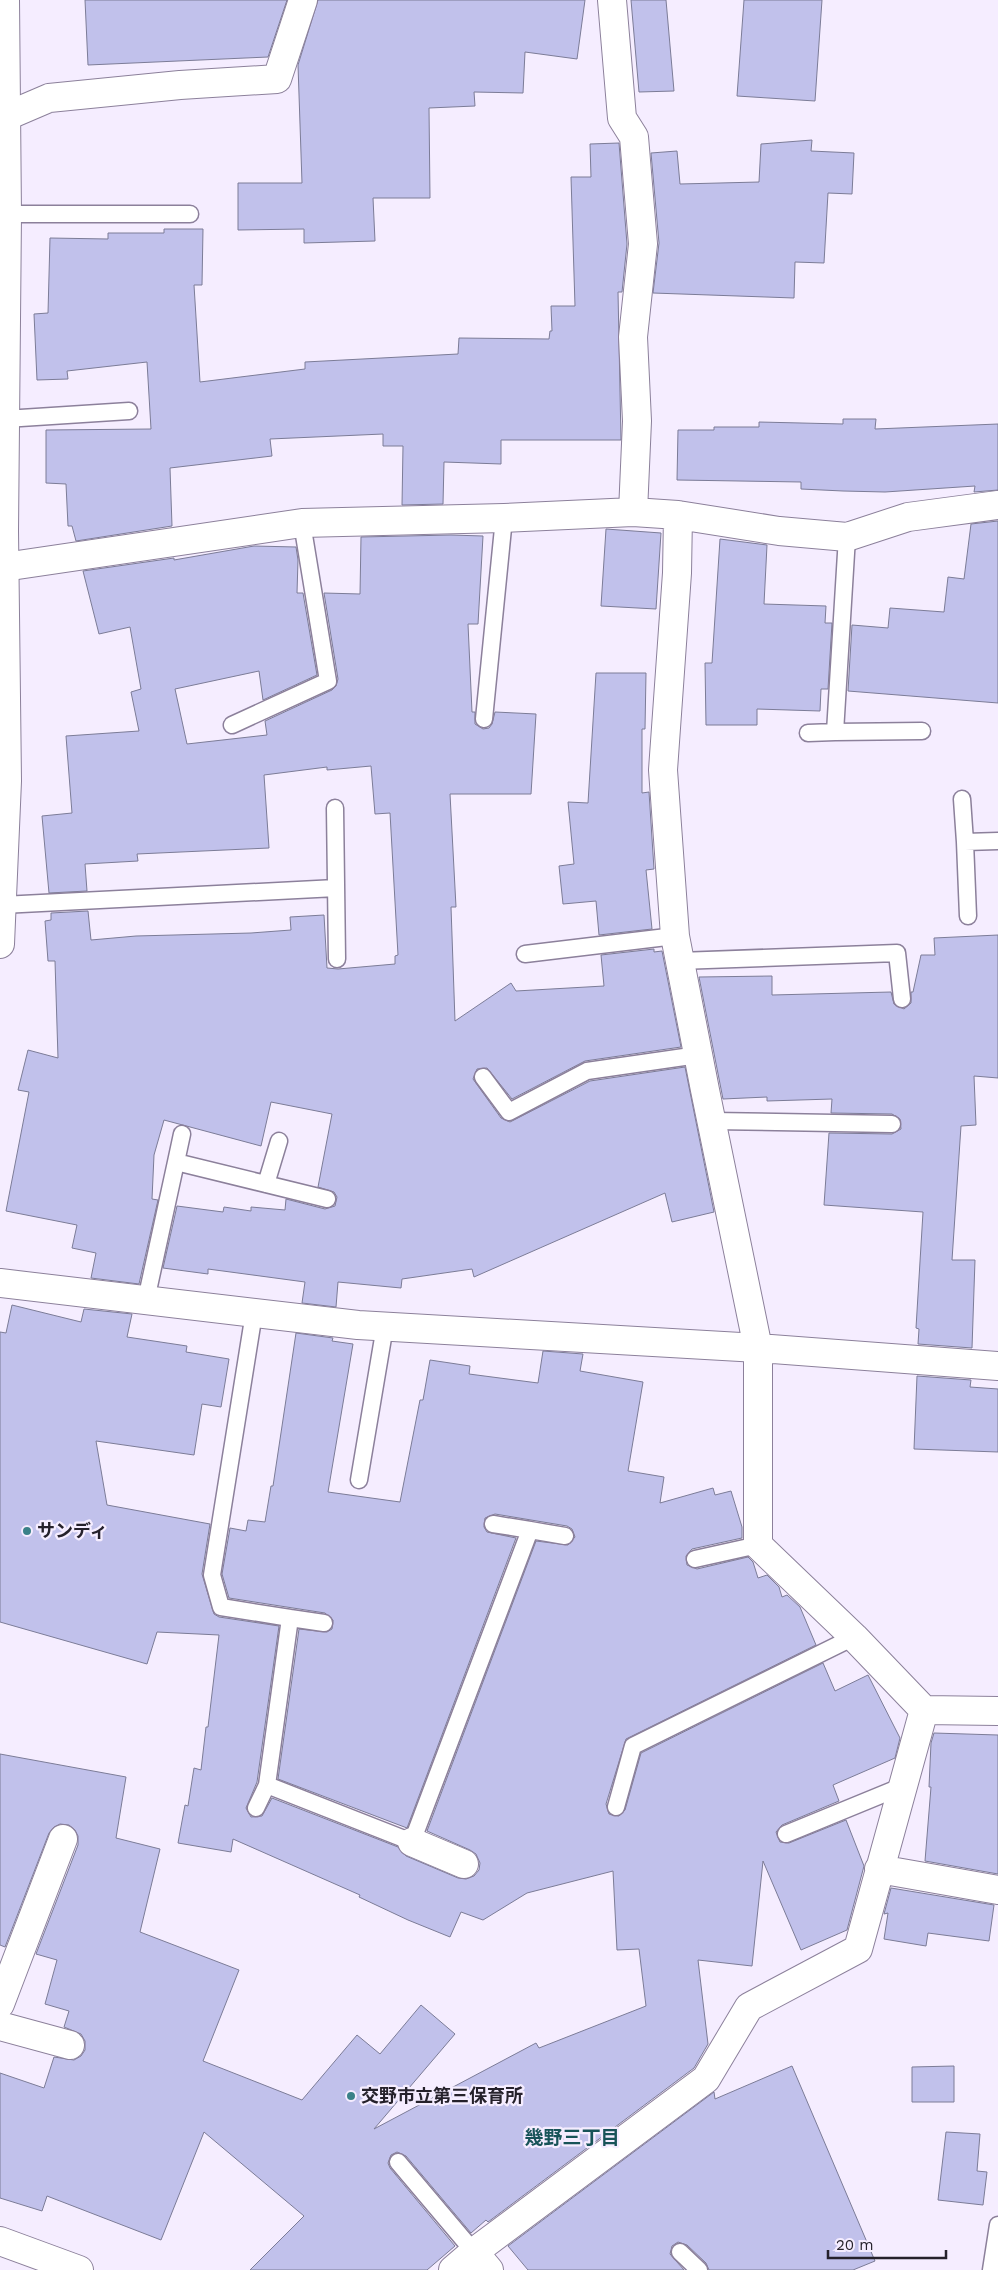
<svg xmlns="http://www.w3.org/2000/svg" width="998" height="2270" viewBox="0 0 998 2270" font-family="'Work Sans','Noto Sans JP',sans-serif">
<style>
.building{fill:#c1c1eb;stroke:#7c7c97}
.lines{fill:none;stroke-linecap:round;stroke-linejoin:round}
.lane-casing{stroke:#8c809b;stroke-width:19}
.street-casing{stroke:#8c809b;stroke-width:30}
.secondary-casing{stroke:#8c809b;stroke-width:30}
.lane{stroke:#fff;stroke-width:16}
.street{stroke:#fff;stroke-width:28}
.secondary{stroke:#fff;stroke-width:28}
.poi-dot{fill:#3a8188;stroke:#f5edff;stroke-width:2}
.labels{text-anchor:middle;stroke-width:4.5;stroke-linejoin:round;paint-order:stroke}
.poi-label{font-size:18px;font-weight:bold;fill:#25212b;stroke:#f5edff;text-anchor:start}
.neighbourhood-label{font-size:19px;font-weight:bold;fill:#175358;stroke:#f5edff}
</style>
<rect width="100%" height="100%" fill="#f5edff"/>
<!-- building -->
<path class="building" d="M85,0H287L268,57L88,65Z
M318,0H585L577,59L525,52L523,93L474,92L475,106L429,108L430,198H373L375,241L304,243V229L238,230V183H302L298,65Z
M631,0H666L674,91L639,92Z
M744,0H822L815,101L737,96Z
M812,140L811,151L854,153L852,194L828,193L824,263L795,262L794,298L653,293L659,243L651,153L677,151L680,184L759,182L761,144Z
M619,143L627,244L622,292H618L621,440H501V464L444,462L443,504L402,505L403,446H383V434L270,439L272,456L170,468L172,526L76,541L72,526H68L66,484L46,483V430L151,429L147,362L67,371L68,379L37,380L34,314L48,313L50,238L108,239V233H164V229H203L202,285H194L200,382L305,369V362L458,354L459,338L549,339L550,331H552L551,306H575L571,177H591L590,144Z
M843,419H876L875,429L998,424V490L974,492L975,486L885,492L843,491L801,489V482L677,480L678,430H714V427H759V422L843,424Z
M998,521V703L848,691L852,625L888,628L890,608L944,612L948,577L964,579L971,524Z
M606,529L661,533L656,609L601,606Z
M451,535L483,536L478,624H468L472,712H475V724L483,729L489,728L492,724L495,712L536,714L531,794H450L456,907H451L455,1021L511,983L516,991L604,986L601,955L654,949V952L662,951L681,1047L585,1061L512,1099L487,1068L477,1069L473,1079L501,1118L510,1122L590,1081L685,1067L714,1212L672,1222L665,1193L474,1277L472,1269L402,1279L401,1288L338,1282L336,1307L302,1303L305,1282L208,1269V1274L163,1268L177,1206L223,1212L224,1207L251,1211V1207L285,1210L286,1199L325,1209L335,1206L337,1197L334,1192L318,1187L332,1114L271,1102L261,1146L164,1120L154,1155L152,1199L158,1200L139,1284L91,1278L96,1253L72,1248L77,1225L6,1211L29,1092L18,1090L28,1050L58,1058L55,961H48L45,921L51,920V913L88,911L91,940L136,936L251,933L291,930L290,917L324,915L327,968L338,969L395,964V956L398,955L390,813L375,814L371,766L327,770V767L264,775L269,848L137,854L138,861L85,864L87,891L49,893L42,816L72,813L66,736L139,731L131,692L141,689L130,627L99,634L83,571L174,558V560L254,546L296,547L298,560L297,593H303L317,675L263,700L259,671L175,689L187,744L267,735L265,721L332,690L336,686L338,679L324,593L360,594L361,537Z
M720,539L767,545L764,604L826,606L825,623H832L828,689H821L820,711L757,709V725H706L705,663H712Z
M596,673H646L645,729H642V793L649,792L654,869L646,870L652,929L599,935L596,901L563,904L559,866L574,864L568,802L588,803Z
M998,935V1078L974,1076L976,1125L961,1126L952,1260H975L972,1348L918,1344L919,1329L916,1328L923,1212L824,1205L829,1133L892,1134L901,1129L900,1119L892,1114L831,1113L832,1099L767,1101V1097L723,1099L699,977L772,976V995L891,992L894,1004L904,1009L911,1003V992H913L921,955H935L934,938Z
M12,1305L81,1322L84,1309L132,1314L127,1337L187,1346L186,1352L229,1359L221,1407L202,1404L194,1455L96,1441L107,1505L210,1524L202,1574L214,1614L219,1617L279,1626L257,1782L246,1808L251,1817L262,1816L272,1798L398,1847L406,1856L458,1878L466,1879L474,1876L479,1870L480,1863L476,1854L470,1850L427,1831L536,1541L568,1545L575,1537L572,1529L567,1526L495,1514L485,1518L484,1527L487,1532L516,1538L407,1828L278,1779L299,1629L327,1632L332,1629L333,1620L325,1613L229,1598L222,1574L230,1528L246,1531L248,1520L265,1522L271,1486H273L296,1333L333,1338L332,1341L353,1344L328,1492L400,1502L420,1400H423L430,1360L470,1366L469,1374L538,1383L543,1351L583,1354L580,1371L643,1382L628,1471L664,1477L660,1503L713,1488L715,1495L731,1491L742,1527V1538L692,1549L686,1556L687,1565L697,1569L748,1557L753,1562L758,1578L767,1575L779,1587L782,1597L787,1595L800,1607L816,1645L626,1739L606,1804L609,1814L619,1816L625,1810L641,1753L823,1663L835,1691L868,1675L900,1738L895,1758L833,1785L839,1801L782,1825L776,1832L780,1842L789,1843L846,1820L864,1866L847,1930L801,1950L763,1861L752,1966L698,1960L708,2044L694,2068L488,2222L486,2220L471,2233L406,2156L397,2152L391,2155L388,2163L390,2168L455,2246L427,2270H250L304,2216L204,2132L161,2240L47,2196L42,2211L0,2198V2073L44,2088L54,2057L74,2060L81,2056L85,2050V2041L81,2034L64,2027L69,2011L45,2004L57,1960L36,1954L78,1845V1836L75,1830L69,1825L60,1824L54,1827L49,1833L5,1947L0,1945V1754L126,1777L116,1838L160,1849L140,1932L239,1970L203,2061L302,2100L357,2035L380,2054L421,2005L455,2034L374,2129L536,2043L539,2048L646,2006L639,1949L617,1950L613,1871L527,1893L483,1920L461,1912L450,1937L408,1920L359,1897L360,1895L233,1839L231,1852L178,1843L185,1805L188,1806L194,1768L201,1770L206,1727H208L219,1635L157,1632L147,1664L0,1622V1332L6,1333Z
M917,1376L971,1380L970,1387L998,1389V1452L914,1449Z
M934,1733L998,1735V1874L925,1861L931,1787H929L931,1743Z
M891,1888L994,1905L989,1941L928,1933L926,1946L884,1939L888,1913L884,1914Z
M792,2066L875,2261L853,2270H709L706,2263L687,2245L678,2242L672,2246L670,2254L684,2270H528L508,2246L714,2092L715,2099Z
M954,2066V2102H912V2067Z
M946,2132L980,2134L977,2171L987,2172L983,2205L938,2200Z"/>
<g class="lines">
<!-- lane casing -->
<g class="lane-casing">
<path id="lane" d="M7,214H190
M5,419L129,411
M847,537L835,732L922,731
M484,719L504,518
M232,725L328,681L302,523
M808,733L835,732
M962,799L965,842
M335,808L337,959
M2,905L336,888
M968,916L965,842L998,841
M525,954L675,936
M679,961L897,953L902,999
M483,1077L509,1112L587,1071L698,1055
M712,1121L892,1124
M176,1162L182,1134
M266,1184L279,1141
M146,1300L176,1162L327,1199
M254,1313L212,1575L221,1607L290,1618L267,1785L412,1842L530,1530L493,1524
M359,1480L385,1326
M530,1530L565,1536
M695,1559L758,1545
M290,1618L324,1623
M616,1807L633,1746L854,1637
M256,1808L267,1785
M786,1834L903,1786
M398,2162L474,2252
M680,2252L699,2270
M991,2270L998,2225"/>
</g>
<!-- street casing -->
<g class="street-casing">
<path id="street" d="M612,0L622,118L634,137L643,244L633,337L637,421L633,512
M7,116L49,98L180,85L277,79L303,0
M4,567L302,523L504,518L633,512L678,515L779,531L847,537L908,517L998,505
M0,1283L358,1325L758,1348L998,1366
M924,1710L998,1711
M412,1842L464,1864
M879,1869L998,1890
M0,2004L63,1839
M0,2026L70,2045
M0,2241L79,2270
M474,2252L706,2079L749,2007L858,1949L924,1710L854,1637L758,1545V1348L705,1090L675,936L663,770L677,573L678,515
M453,2270L474,2252L489,2270"/>
</g>
<!-- secondary casing -->
<g class="secondary-casing">
<path id="secondary" d="M0,944L7,781L4,531L7,214L5,0"/>
</g>
<!-- lane -->
<use href="#lane" class="lane"/>
<!-- street -->
<use href="#street" class="street"/>
<!-- secondary -->
<use href="#secondary" class="secondary"/>
</g>
<!-- markers -->
<g class="poi-dot">
<circle cx="27" cy="1531" r="5"/>
<circle cx="351" cy="2096" r="5"/>
</g>
<g class="labels">
<!-- poi labels -->
<g class="poi-label">
<text x="37" y="1537">サンディ</text>
<text x="361" y="2102">交野市立第三保育所</text>
</g>
<!-- neighbourhood labels -->
<g class="neighbourhood-label">
<text x="572" y="2144">幾野三丁目</text>
</g>
</g>
<!-- scale -->
<path d="M828 2250v8h118v-8" fill="none" stroke="#25212b" stroke-width="2.5"/>
<text x="836" y="2250" font-size="15" fill="#25212b" stroke="#f5edff" stroke-width="4" paint-order="stroke">20 m</text>
</svg>
